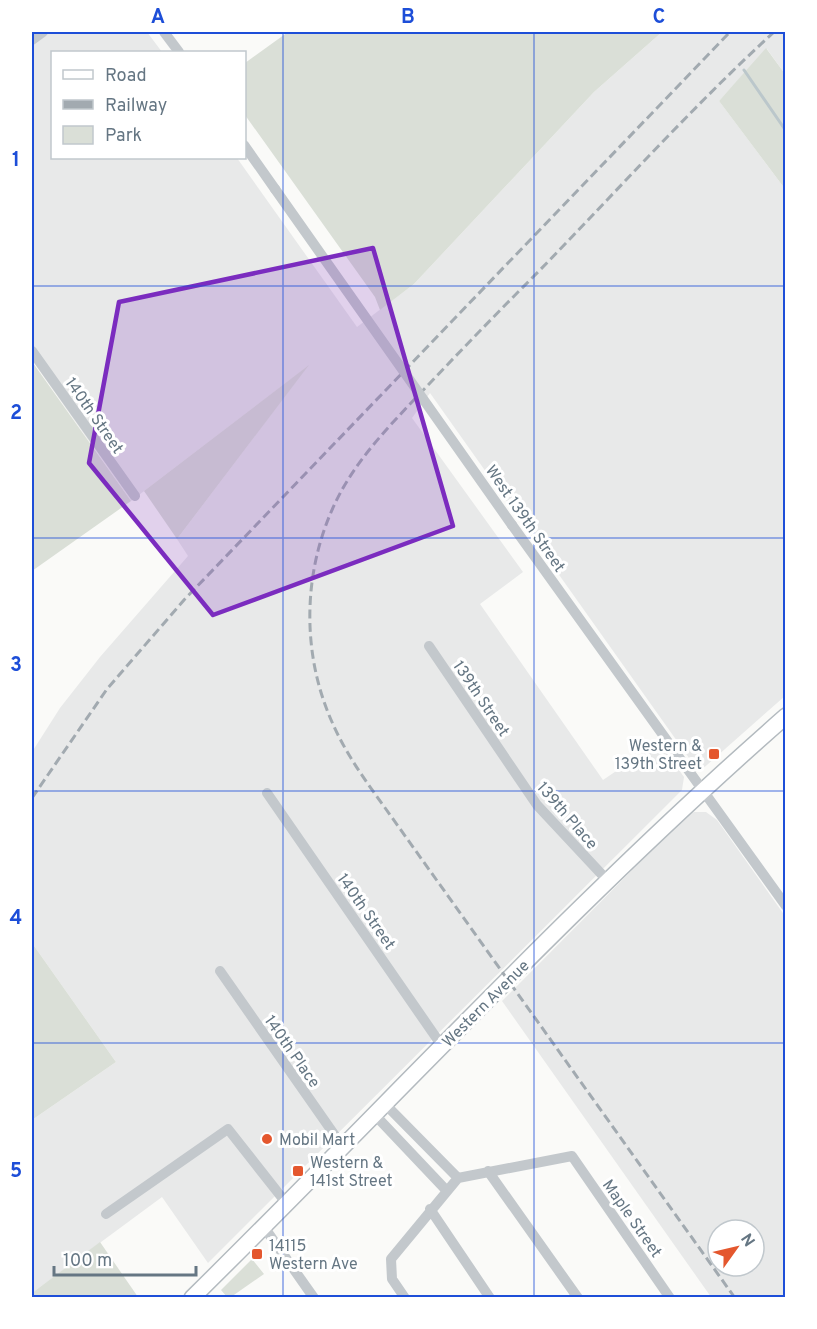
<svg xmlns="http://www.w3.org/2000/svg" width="817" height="1329" viewBox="0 0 817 1329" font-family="Overpass,sans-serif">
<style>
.built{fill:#e8e9e9;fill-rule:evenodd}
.green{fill:#dadfd7}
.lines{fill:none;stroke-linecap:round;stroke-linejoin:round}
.stream{stroke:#bbc7cb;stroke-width:3}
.secondary-casing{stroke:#b3babf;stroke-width:18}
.street{stroke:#c3c8cc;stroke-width:10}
.secondary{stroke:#fff;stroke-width:15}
.rail{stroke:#a2aab0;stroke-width:3;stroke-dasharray:9 4.5;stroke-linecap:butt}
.street-bridge{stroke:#c3c8cc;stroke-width:10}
.marked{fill:#7b2cbf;fill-opacity:0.2;stroke:#7b2cbf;stroke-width:4.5;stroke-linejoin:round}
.grid{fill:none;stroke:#1d4ed8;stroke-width:1.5;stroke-opacity:0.55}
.poi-dot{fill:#e4572e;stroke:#fff;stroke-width:2}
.labels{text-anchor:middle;stroke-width:6;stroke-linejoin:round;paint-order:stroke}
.street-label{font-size:16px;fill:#657683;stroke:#fff}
.poi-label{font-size:16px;fill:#657683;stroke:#fff;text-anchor:start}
.neatline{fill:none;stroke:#1d4ed8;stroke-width:2}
.grid-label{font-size:20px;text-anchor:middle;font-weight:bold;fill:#1d4ed8}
</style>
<rect width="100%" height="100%" fill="#fafaf8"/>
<!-- built -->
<path class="built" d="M32,32H147L162,52H52V158H237L357,327L414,284L594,92L662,32H785V74L767,49L719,101L785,189V696L699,772L430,393L412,418L523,572L480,604L603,780L659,742L684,777L682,790L208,1263L162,1197L32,1293V1120L116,1062L32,943V752L60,708L100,657L188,556L177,539L307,367L131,501L34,363L32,364Z
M694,812H706L717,820L785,916V1297H711L502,1001L682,820ZM718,1230H754V1266H718Z"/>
<!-- green -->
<path class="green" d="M288,32H662L594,92L414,284L380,310L375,297L245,115V63Z
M766,48L785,74V189L719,101Z
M33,363L131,501L32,571V364Z
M309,365L177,539L144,491Z
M32,943L116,1062L32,1120Z
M100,1242L138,1297H32V1293Z
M252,1259L264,1274L231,1297H227L221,1290Z"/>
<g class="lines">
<!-- stream -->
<path class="stream" d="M744,70L786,131"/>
<!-- secondary casing -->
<g class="secondary-casing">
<path id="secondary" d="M192,1298C390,1103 577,899 786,716"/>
</g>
<!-- street -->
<path class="street" d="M164,32L179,52
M32,40L43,32
M244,145L275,189
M32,351L135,496
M512,525L786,906
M429,646L537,805L607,880
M267,793L442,1046
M220,971L343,1147
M385,1104L458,1178
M375,1115L446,1190
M488,1171L578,1298
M430,1209L490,1298
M106,1214L228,1129L287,1204
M264,1227L314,1298
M405,1298L392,1279L391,1259L458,1178L572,1156L670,1298"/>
<!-- secondary -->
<use href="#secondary" class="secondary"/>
<!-- rail -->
<path class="rail" d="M32,798L107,689L184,600L730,32
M735,1298L383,805C364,779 345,752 332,722C299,648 303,559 343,488C366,448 399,416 430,383C466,345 502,308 539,271C617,191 692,107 774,32"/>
<!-- street-bridge -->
<path class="street-bridge" d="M275,189L512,525"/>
</g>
<!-- marked area -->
<path class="marked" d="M373,248L453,526L213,615L89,463L119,302Z"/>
<!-- grid -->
<path class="grid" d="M283,32V1298M534,32V1298M32,286H786M32,538H786M32,791H786M32,1043H786"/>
<!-- markers -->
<g class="poi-dot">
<rect x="708" y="748" width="12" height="12" rx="3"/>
<circle cx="267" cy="1139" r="6"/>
<rect x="292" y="1165" width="12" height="12" rx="3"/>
<rect x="251" y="1248" width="12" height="12" rx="3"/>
</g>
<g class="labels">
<!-- street labels -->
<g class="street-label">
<text transform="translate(95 415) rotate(55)" y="6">140th Street</text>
<text transform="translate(526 518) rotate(55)" y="6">West 139th Street</text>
<text transform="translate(482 698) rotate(56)" y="6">139th Street</text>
<text transform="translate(568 815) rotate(49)" y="6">139th Place</text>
<text transform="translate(367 911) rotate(55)" y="6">140th Street</text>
<text transform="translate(485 1003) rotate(-45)" y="6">Western Avenue</text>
<text transform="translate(293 1051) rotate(55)" y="6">140th Place</text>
<text transform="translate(633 1218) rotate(55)" y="6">Maple Street</text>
</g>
<!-- poi labels -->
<g class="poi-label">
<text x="702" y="751" text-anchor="end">Western &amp;<tspan x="702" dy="18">139th Street</tspan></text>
<text x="279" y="1145">Mobil Mart</text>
<text x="310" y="1168">Western &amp;<tspan x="310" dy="18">141st Street</tspan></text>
<text x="269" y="1251">14115<tspan x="269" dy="18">Western Ave</tspan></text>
</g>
</g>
<!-- border -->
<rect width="817" height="1329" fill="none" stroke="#ffffff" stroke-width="66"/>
<!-- legend -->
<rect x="51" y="51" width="195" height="108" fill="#ffffff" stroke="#c1c8cd" stroke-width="1.5"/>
<rect x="63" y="70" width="30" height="9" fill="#ffffff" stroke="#c1c8cd" stroke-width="1.5"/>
<text x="105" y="81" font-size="18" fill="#657683">Road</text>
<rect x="63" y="100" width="30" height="9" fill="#a2aab0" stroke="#c1c8cd" stroke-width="1.5"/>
<text x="105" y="111" font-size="18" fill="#657683">Railway</text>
<rect x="63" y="126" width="30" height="18" fill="#dadfd7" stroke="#c1c8cd" stroke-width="1.5"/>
<text x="105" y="141" font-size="18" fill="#657683">Park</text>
<!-- north arrow -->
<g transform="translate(736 1248) rotate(56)"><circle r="28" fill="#ffffff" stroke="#c1c8cd" stroke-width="1.5"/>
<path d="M0-4.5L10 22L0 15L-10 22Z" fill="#e4572e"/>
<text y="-9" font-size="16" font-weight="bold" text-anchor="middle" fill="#657683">N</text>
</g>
<!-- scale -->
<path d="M54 1266v9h142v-9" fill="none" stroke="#657683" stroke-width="3"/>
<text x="63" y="1266" font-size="18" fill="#657683" stroke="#ffffff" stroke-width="4.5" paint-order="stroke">100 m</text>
<rect x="33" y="33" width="751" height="1263" class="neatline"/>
<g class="grid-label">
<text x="158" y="23">A</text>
<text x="408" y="23">B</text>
<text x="659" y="23">C</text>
<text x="16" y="166">1</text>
<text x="16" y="419">2</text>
<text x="16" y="671">3</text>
<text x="16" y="924">4</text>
<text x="16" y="1177">5</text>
</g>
</svg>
